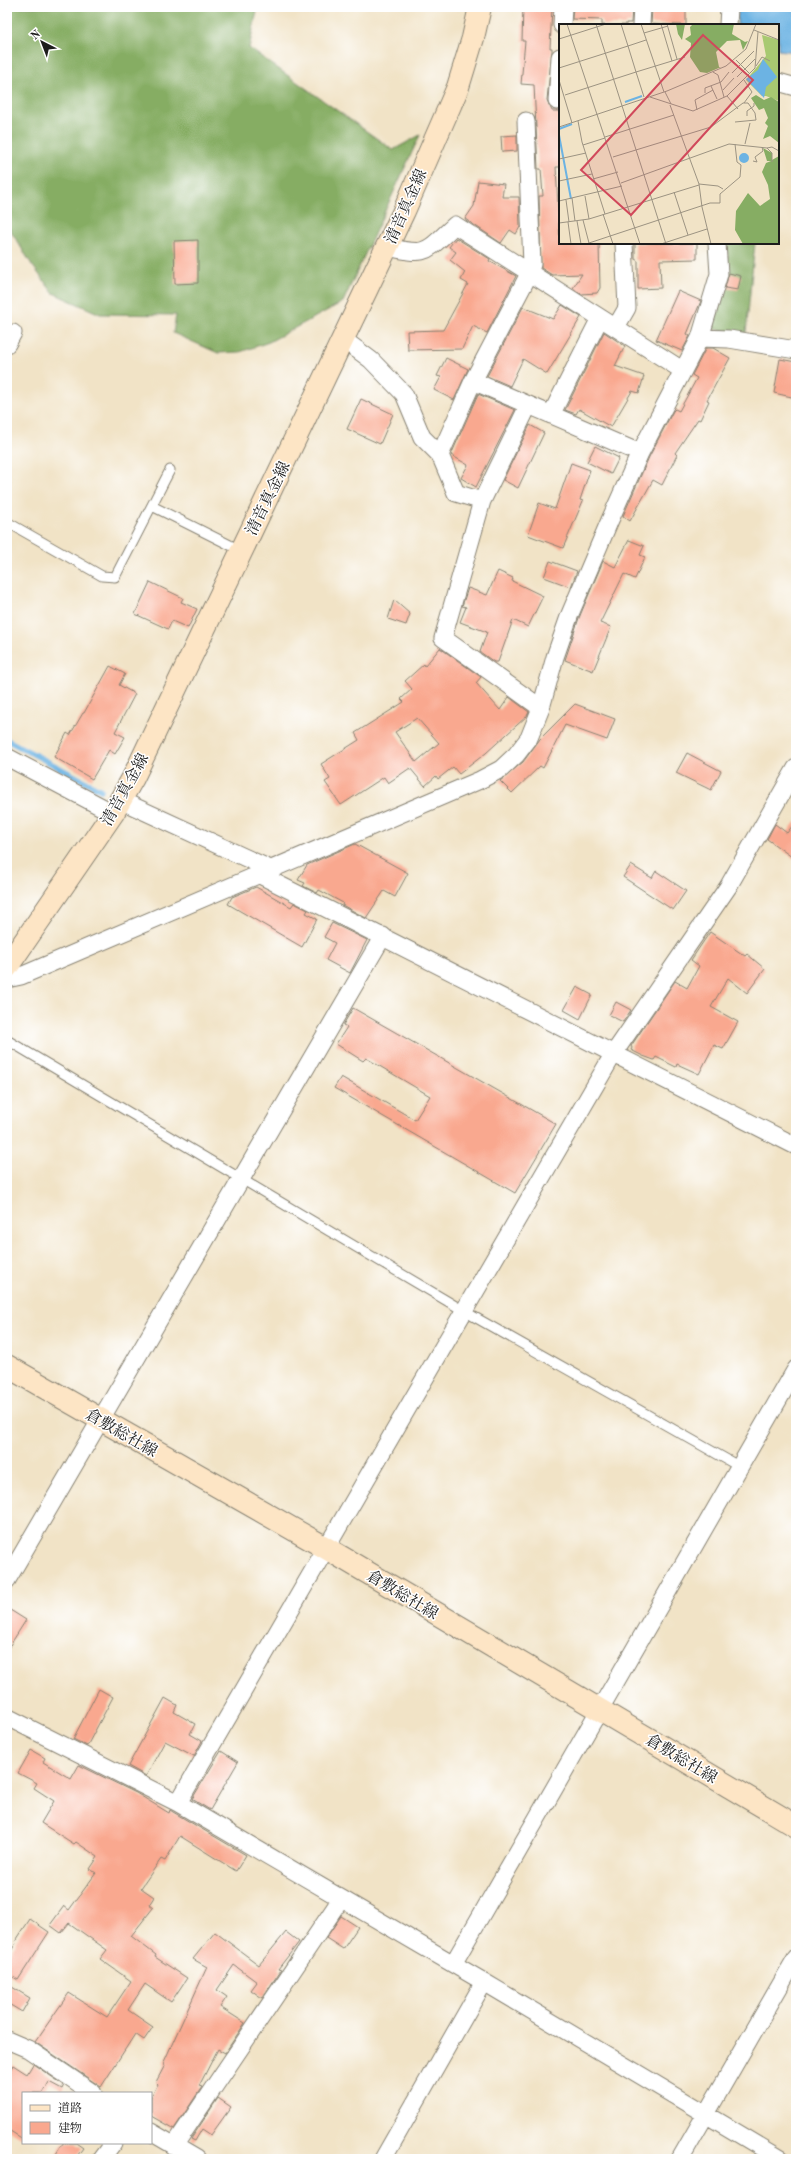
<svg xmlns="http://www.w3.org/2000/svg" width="803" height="2166" viewBox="0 0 803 2166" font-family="'Old Standard TT','Noto Serif JP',serif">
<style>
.forest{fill:#86ad63;stroke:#516440}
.water{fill:#6cb3e3;stroke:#446880}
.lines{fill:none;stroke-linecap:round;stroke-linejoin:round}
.stream{stroke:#6cb3e3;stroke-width:5.5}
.building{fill:#f9a88f;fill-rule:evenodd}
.service-casing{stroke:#868071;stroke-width:11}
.minor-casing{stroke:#868071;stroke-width:19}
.secondary-casing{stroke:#868071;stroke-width:24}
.service{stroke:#fff;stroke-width:9}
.minor{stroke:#fff;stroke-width:17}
.secondary{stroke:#fde5c5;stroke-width:22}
.labels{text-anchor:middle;stroke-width:3;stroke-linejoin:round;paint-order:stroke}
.street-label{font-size:16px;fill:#1c1c1c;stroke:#fff}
.inset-river{fill:none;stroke:#6cb3e3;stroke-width:2}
.inset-road{fill:none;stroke:#9c9382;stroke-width:1}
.view{fill:#d1495b;fill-opacity:0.15;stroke:#d1495b;stroke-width:2}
.inset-edge{fill:none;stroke:#1c1c1c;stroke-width:2}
</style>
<rect width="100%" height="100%" fill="#fff"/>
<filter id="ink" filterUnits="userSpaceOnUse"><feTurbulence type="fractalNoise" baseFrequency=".025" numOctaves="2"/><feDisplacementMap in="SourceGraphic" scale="8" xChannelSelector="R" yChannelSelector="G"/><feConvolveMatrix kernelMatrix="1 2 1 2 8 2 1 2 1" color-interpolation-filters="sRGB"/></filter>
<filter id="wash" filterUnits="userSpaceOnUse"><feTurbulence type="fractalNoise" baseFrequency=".012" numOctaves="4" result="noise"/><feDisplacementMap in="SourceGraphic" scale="16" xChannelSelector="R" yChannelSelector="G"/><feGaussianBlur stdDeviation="0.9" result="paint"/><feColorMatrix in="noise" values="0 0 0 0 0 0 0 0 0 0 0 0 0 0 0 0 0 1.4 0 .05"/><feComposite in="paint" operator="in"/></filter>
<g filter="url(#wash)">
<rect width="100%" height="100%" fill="#f1e3c6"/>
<!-- forest -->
<path class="forest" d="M7,7H258L249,48L393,150L420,135L343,302L269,342L240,352L218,353L173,333L176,315L100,314L53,293L32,265L7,225Z
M726,243H755L746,333L712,329L729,267Z"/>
<!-- water -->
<path class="water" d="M738,7H796V52L778,50V25H737Z"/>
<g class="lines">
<!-- stream -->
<path class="stream" d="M7,740L101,790"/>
</g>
<g id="blocks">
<!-- building -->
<path class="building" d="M523,7H552L550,48H552V51L547,100L552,111H560V167H556L560,243H599L600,288L597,293L581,294L573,288L582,274L552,275L541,268L539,196H543L541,169H538L534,85L521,84L525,41H522Z
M573,7H630L632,8L631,23H626V25H602V20L572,19Z
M652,9H686V25L651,24Z
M517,135V151L502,152L501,136Z
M478,181L504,184L502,197H519L520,227L516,234L510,230L501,243L465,219L474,206Z
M456,238L490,259L489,261L516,276L487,333L473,326L462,349L408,350L407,331L443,330L468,284L461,280L465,272L450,260L456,252L449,247Z
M198,240V283L175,284L174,241Z
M635,243H697V259L660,260L661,288L638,289V261L635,259Z
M729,273L741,276L738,290L725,288Z
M678,291L701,301L687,334L690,336L682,351L656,340Z
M562,305L581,317L547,374L523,359L510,386L487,376L523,307L553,319Z
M604,332L625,346L615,366L644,376L639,393L632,391L611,427L579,409L576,414L565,410Z
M706,348H713L730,358L707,400L709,401L700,420L698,419L675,453L677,455L662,485L653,480L630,521L623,516L649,457L673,411L675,409L679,411L697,378L692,375Z
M446,358L468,369L454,400L434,390L441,377L437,376Z
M780,359L796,362V398L774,393Z
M478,394L515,410L476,487L461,478L468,465L451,455Z
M361,399L393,414L380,444L347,429Z
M530,425L544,433L518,488L503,480Z
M595,446L619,458L611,474L587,462Z
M571,463L590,470L580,500L583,501L563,548L528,535L539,503L555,509Z
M629,540L644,546L640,555L645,557L635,579L624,574L600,623L611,627L593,671L565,660L579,618L603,561L615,567Z
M550,561L577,571L571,587L544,577Z
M498,571L513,578L512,581L543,596L528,627L513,620L498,662H494L480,652L487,632L460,622L466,607L462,606L468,588L487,595Z
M150,582L183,598L181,602L197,609L188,628L172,621L168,629L135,614Z
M394,600L410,614L406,625L388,619Z
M440,648L481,677L476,683L500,710L509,697L529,712L527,716L486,753L459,774L453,767L438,779L436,776L425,786L410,768L388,783L384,777L341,805L325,782L330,779L321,764L359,740L355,733L404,702L401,699L412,689L405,681L424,664L425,666ZM417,718L439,743L416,762L395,732Z
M110,666L125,674L119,685L135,694L115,732L125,737L115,754L109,750L92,779L54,757L67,733L70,735L83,713H84Z
M575,704L615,719L607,740L565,725L543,768L540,766L512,793L500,781L523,762L540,739Z
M687,753L721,771L711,790L676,773Z
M796,821V860L767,839L775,824L787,833Z
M355,844L408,873L395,897L384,891L366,918L342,905L343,903L319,890L317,893L303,886L305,883L298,880L307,865Z
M631,865L652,878L656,871L686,891L673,910L623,877Z
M256,887L291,907L294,903L308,910L306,913L317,919L302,947L228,904L232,897Z
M332,923L367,940L350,973L326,960L335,943L324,937Z
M710,932L745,956L747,954L765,969L747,993L728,978L711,1007L738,1022L723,1049L714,1045L699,1074L677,1064L676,1067L656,1057L654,1060L643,1056L631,1050L632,1048L631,1046L675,981L687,988L699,966L691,960Z
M577,987L592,995L580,1019L564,1010Z
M616,1002L631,1010L623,1022L609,1015Z
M353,1008L556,1124L515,1193L334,1088L341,1077L415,1120L430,1096L366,1058L363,1061L336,1044L347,1027L343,1025Z
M7,1608L26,1620L7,1650Z
M99,1689L113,1697L87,1746L73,1739Z
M165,1698L177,1705L174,1712L195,1724L190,1734L202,1741L194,1756L165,1741L146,1776L128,1766Z
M31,1750L45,1758L43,1762L71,1779L79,1765L136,1793L169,1813L170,1810L173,1812L246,1855L236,1871L180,1836L165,1861L161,1859L141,1888L154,1897L149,1905L153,1908L131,1936L156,1955L155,1957L187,1978L171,2002L145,1984L128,2010L153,2027L144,2040L135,2034L101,2087L35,2042L69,1993L107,2017L131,1981L100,1959L107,1950L69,1923L61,1933L50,1925L64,1906L69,1910L96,1873L90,1869L98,1857L76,1842L74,1844L41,1823L54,1801L34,1788L37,1783L18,1773Z
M221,1751L238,1762L210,1810L192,1799Z
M341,1916L358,1927L343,1949L326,1938Z
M30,1919L49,1932L18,1980L7,1973V1957L16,1943L15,1942Z
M215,1932L259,1965L286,1932L299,1942L278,1969L281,1970L262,1998L251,1990L257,1982L234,1965L217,1990L227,1997L220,2007L245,2023L225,2053L218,2049L199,2086L202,2087L174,2129L151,2116V2097L158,2084L156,2082L165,2065L163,2064L207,1967L193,1959Z
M7,1984L30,1998L22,2012L7,2003Z
M33,2064L64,2085L62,2089L49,2082L43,2093H23V2139L7,2129V2075L13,2065L27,2074Z
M218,2098L231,2107L211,2135L202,2129L195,2141L191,2139Z
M63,2143H76L83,2148L75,2159H64L56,2154Z"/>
</g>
</g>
<g filter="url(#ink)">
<use href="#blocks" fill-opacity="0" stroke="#868071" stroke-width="1"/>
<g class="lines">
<!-- service casing -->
<g class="service-casing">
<path id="service" d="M152,506L242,551
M7,522L102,576L115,577L170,470
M7,1040L464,1311L740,1467"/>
</g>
<!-- minor casing -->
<g class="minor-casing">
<path id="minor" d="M562,25L563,7
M641,25L642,7
M728,25L729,7
M778,82L796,87
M557,101L560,57
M387,247C429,256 424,253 455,225L682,370
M616,327L627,308L624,243
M700,338L729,339L796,350
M343,339L371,360L404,394L422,437L440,455
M7,344L13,333
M473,381L640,453
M528,406L482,501L443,638L541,708
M551,415L600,318
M482,501L456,493L440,455L473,381L529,274L532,264L526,121
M7,757L113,813
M120,800L270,869
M258,874L796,1146
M7,979L21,976L480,780L501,769L516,755L529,738L541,708L555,657L570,614L610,520L640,453L700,338L719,274L717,243
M7,1580L383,936
M7,1717L178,1803L484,1982L781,2159
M178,1803L614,1053L728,887L796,768
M453,1964L796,1369
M7,2040L28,2049L93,2093
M151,2132L197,2159
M174,2146L341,1899
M101,2159L113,2143
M383,2159L484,1982
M680,2159L796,1958"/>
</g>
<!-- secondary casing -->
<g class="secondary-casing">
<path id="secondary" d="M7,967L113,813L133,778L404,211L458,87L473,38L480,7
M7,1366L326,1548L796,1826"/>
</g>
<!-- service -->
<use href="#service" class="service"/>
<!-- minor -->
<use href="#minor" class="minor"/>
<!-- secondary -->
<use href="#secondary" class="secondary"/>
</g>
</g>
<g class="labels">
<!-- street labels -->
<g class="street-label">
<text transform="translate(405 206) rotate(-66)" y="6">清音真金線</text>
<text transform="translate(267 498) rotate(-64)" y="6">清音真金線</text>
<text transform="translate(124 789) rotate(-61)" y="6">清音真金線</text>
<text transform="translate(122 1432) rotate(30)" y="6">倉敷総社線</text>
<text transform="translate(403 1594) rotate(31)" y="6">倉敷総社線</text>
<text transform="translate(682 1758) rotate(31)" y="6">倉敷総社線</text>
</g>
</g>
<!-- overview -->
<g transform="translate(559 24)">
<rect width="220" height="220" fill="#f1e3c6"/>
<path d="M203,11L220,16V77L207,72H203L187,56L207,32Z" fill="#a8c971"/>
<path d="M117,0H126L123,16L119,10ZM134,0H175L173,10L186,18L189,17L184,26L181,16L168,17L157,28L160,43H162L148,49L141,48L131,33L132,19L126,15L132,11L131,3ZM197,71L205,76L212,73L220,78V119L211,112L204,115L209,102L206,99L209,94L205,84L200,86L192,74ZM204,124L213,129V136L220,132V220H184L176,206L177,187L189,169L201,182L211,175L209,161L203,148L207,139L212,137H208Z" fill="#86ad63"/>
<path d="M204,35L218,53L207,63L205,74L187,55L199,46ZM180 134a5 5 0 1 1 10 0a5 5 0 1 1-10 0Z" fill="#6cb3e3"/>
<path class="inset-river" d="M66,78L83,72M0,105L13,100M0,111L12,175"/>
<path class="inset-road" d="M8,0L81,220M37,0L107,220M62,0L69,22L87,16M82,0L105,68M102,0L113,37M108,0L118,35M195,6L220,16M85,9L109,2M0,15L47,0M177,36L191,50M197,42L203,33L211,37M0,44L69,22L77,48L6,71M154,48L159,51L165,73M173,49L195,27M178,53L196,35M0,56L13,99M185,56L193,68L185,79M152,62L158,75M164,66L175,54M106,68L112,80M146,69V64L162,58L170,48M168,72L179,85M85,73L77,48L126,33M91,73L134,87L168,72L196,44L199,8M111,81L140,160L143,183L152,220M138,86L136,76L154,66M188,92V87L195,82V79M19,97L23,118L46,190M0,103L108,67L167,42L187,25L197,0M46,113L115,91M186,120L191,99M24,121L46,114M208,124L213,123L220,127M54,133L152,103L184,79H189L196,89L197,96L176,98M0,135L27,129M194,137L198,138L196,133L204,127L203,123M34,155L59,148M0,157L33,150M62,159L170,120L208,124L213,129V138M140,160L159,162L164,165M115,168L129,211M26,172L30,195M13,174L16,197M7,176L10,198M0,177L63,162M44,190L54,220M24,196L30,219M18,197L22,220M9,198L12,220M0,199L30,195L140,161M27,220L151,179H161V170L181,153L182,141L178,138L176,120M102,220L148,205"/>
<path class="view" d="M144,11L194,56L72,191L22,146Z"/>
<rect width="220" height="220" class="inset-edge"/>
</g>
<!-- margin -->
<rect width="803" height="2166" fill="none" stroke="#fff" stroke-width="24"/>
<!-- legend -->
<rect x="22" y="2092" width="130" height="52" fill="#ffffff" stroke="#a4a4a4"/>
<rect x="30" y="2105" width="20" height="6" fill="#fde5c5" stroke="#a4a4a4"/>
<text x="58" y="2112" font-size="12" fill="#1c1c1c">道路</text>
<rect x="30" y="2122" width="20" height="12" fill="#f9a88f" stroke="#a4a4a4"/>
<text x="58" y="2132" font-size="12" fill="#1c1c1c">建物</text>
<!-- north arrow -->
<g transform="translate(42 42) rotate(318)" stroke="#ffffff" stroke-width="3" paint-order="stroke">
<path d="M0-3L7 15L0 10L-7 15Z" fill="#1c1c1c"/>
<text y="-6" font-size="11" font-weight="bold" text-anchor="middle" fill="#1c1c1c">N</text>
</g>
</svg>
